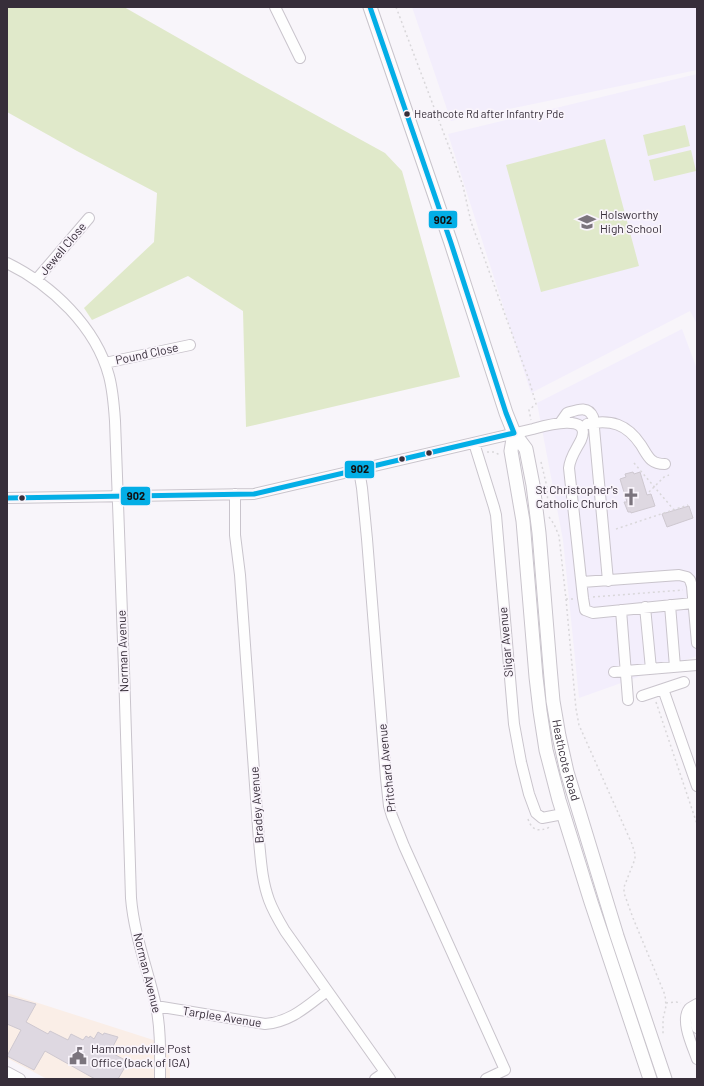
<svg xmlns="http://www.w3.org/2000/svg" width="704" height="1086" viewBox="0 0 704 1086" font-family="Barlow,sans-serif">
<style>
.commercial{fill:#faeee7}
.education{fill:#f3eefc}
.green{fill:#e0e9ca}
.building{fill:#ded8e1;stroke:#cec8d0}
.lines{fill:none;stroke-linecap:round;stroke-linejoin:round}
.minor-casing{stroke:#c9c4cc;stroke-width:12}
.major-casing{stroke:#c9c4cc;stroke-width:15}
.path{stroke:#d9d7da;stroke-width:1.5;stroke-dasharray:2 3;stroke-linecap:butt}
.minor{stroke:#fefefe;stroke-width:10}
.major{stroke:#fefefe;stroke-width:13}
.bus-1-casing{stroke:#f9f4fb;stroke-width:8}
.bus-1{stroke:#03aee6;stroke-width:5}
.bus-dot{fill:#372e3a;stroke:#f9f4fb;stroke-width:1.5}
.labels{text-anchor:middle;stroke-width:3.5;stroke-linejoin:round;paint-order:stroke}
.bus-label{font-size:11px;fill:#372e3a;stroke:#f9f4fb;text-anchor:start}
.poi-label{font-size:12px;fill:#372e3a;stroke:#f9f4fb;text-anchor:start}
.street-label{font-size:12px;fill:#372e3a;stroke:#f9f4fb}
.line-badge{stroke:#f9f4fb;stroke-width:1.5}
.pale-badge-label{font-size:11px;text-anchor:middle;font-weight:bold;fill:#111}
</style>
<rect width="100%" height="100%" fill="#f8f5fa"/>
<!-- commercial -->
<path class="commercial" d="M7,993L169,1045L170,1079H47L7,1058Z"/>
<!-- education -->
<path class="education" d="M412,7H697V70L451,121Z
M697,74V324L690,311L531,393L448,134Z
M682,329L697,369V656L579,698L563,540L537,403Z"/>
<!-- green -->
<path class="green" d="M7,7H124L245,76L385,153L402,171L460,377L246,427L243,311L188,276L92,320L84,308L154,242L157,193L77,151L7,112Z
M685,125L690,146L648,156L643,135Z
M605,139L639,266L541,292L506,165Z
M691,150L696,171L654,181L649,160Z"/>
<!-- building -->
<path class="building" d="M633,472L634,474L640,472L647,495L651,494L655,506L631,513V512H628L624,502H627L620,479L626,477L625,474Z
M689,506L693,518L667,527L662,514Z
M7,996L36,1004L26,1022L48,1034L50,1031L68,1040L71,1034L83,1040L86,1036L89,1038L90,1036L94,1039L98,1032L103,1035L104,1033L118,1037L110,1052L125,1060L123,1065L125,1067L118,1079H95L45,1051L34,1070L7,1056L21,1030L7,1024Z"/>
<g class="lines">
<!-- minor casing -->
<g class="minor-casing">
<path id="minor" d="M275,7L300,58
M7,263C52,285 96,327 109,376C113,391 114,406 115,421L124,669L131,898C134,935 148,970 156,1006C161,1030 160,1054 160,1079
M36,280L89,218
M105,363L190,345
M560,423L567,413C577,410 588,405 593,417L608,581
M587,424C611,419 627,424 641,445C648,456 650,464 665,464
M474,443L494,507L496,515L514,724L521,762L529,794L536,813L542,818L563,814
M359,470L362,488L367,539L386,778L389,806L392,816L404,846L505,1070L486,1079
M235,494V535L240,575L259,841C261,861 262,881 269,900C273,911 279,921 285,931L390,1079
M7,498L254,494L533,429C544,426 593,412 581,440C576,450 570,457 569,468L583,598L585,610L593,613L693,603
M582,582L679,575L687,577L690,580L692,586L697,643
M670,605L675,667
M645,607L651,669
M621,610L628,700
M614,672L697,665
M663,689L697,786
M642,696L684,682
M697,1004C694,1006 691,1007 689,1009C680,1021 693,1047 697,1059
M156,1006L265,1024C291,1022 307,1006 327,991
M697,1009C696,1015 695,1022 697,1028
M7,1072L20,1079
M375,1079L385,1072"/>
</g>
<!-- major casing -->
<g class="major-casing">
<g id="major">
<path id="s1" d="M370,7L451,243L506,413L514,433L526,449L533,485L539,533L550,667L553,701L559,736L567,772L617,936L665,1079"/>
<path d="M514,433L511,451L523,521L536,677L540,711L546,750L559,800L591,902L650,1079"/>
</g>
</g>
<!-- path -->
<path class="path" d="M396,7L452,155L463,186L471,222L529,380L536,404L529,410L531,420
M487,452H494L500,455
M541,462L547,487L548,508
M634,463L674,510
M649,492L664,477L669,475
M549,517L554,524L559,536L566,599L576,709L579,725L632,844L635,854V859L624,887V893L633,918L665,995L666,1006L663,1019V1035
M616,529L688,505
M593,597L683,590
M566,599H573
M656,702L697,824
M528,819C532,831 539,832 550,827
M666,1003L676,1002L681,1003"/>
<!-- minor -->
<use href="#minor" class="minor"/>
<!-- major -->
<use href="#major" class="major"/>
<!-- bus-1 casing -->
<g class="bus-1-casing">
<path id="bus-1" d="M370,7L451,243L506,413L514,433
M7,498L254,494L514,433"/>
</g>
<!-- bus-1 -->
<use href="#bus-1" class="bus-1"/>
</g>
<!-- icons -->
<defs>
<g id="school-bare" transform="scale(1.38)"><path d="M0-5L7-2L0 1L-7-2ZM-4 1L0 2.5L4 1V4Q0 6-4 4Z" fill="#7b747d" stroke="#f9f4fb" stroke-width="2.5" paint-order="stroke"/></g>
<g id="church-bare" transform="scale(1.38)"><path d="M-1.2-6h2.4v3.5h3.3v2.4h-3.3V6h-2.4V-.1h-3.3v-2.4h3.3Z" fill="#7b747d" stroke="#f9f4fb" stroke-width="2.5" paint-order="stroke"/></g>
<g id="civic-bare" transform="scale(1.38)"><path d="M-.6-6.5H3V-4.5H.6V-3L4-1V1h2V6H-6V1h2V-1L-.6-3ZM-1.2 2.5V6h2.4V2.5Z" fill="#7b747d" stroke="#f9f4fb" stroke-width="2.5" paint-order="stroke"/></g>
</defs>
<g fill-rule="evenodd">
<use href="#school-bare" x="587" y="222"/>
<use href="#church-bare" x="631" y="497"/>
<use href="#civic-bare" x="78" y="1056"/>
</g>
<!-- markers -->
<g class="bus-dot">
<circle cx="407" cy="114" r="3.5"/>
<circle cx="429" cy="453" r="3.5"/>
<circle cx="402" cy="459" r="3.5"/>
<circle cx="22" cy="498" r="3.5"/>
</g>
<g class="labels">
<!-- bus labels -->
<g class="bus-label">
<text x="414" y="118">Heathcote Rd after Infantry Pde</text>
</g>
<!-- poi labels -->
<g class="poi-label">
<text x="600" y="219">Holsworthy<tspan x="600" dy="14">High School</tspan></text>
<text x="618" y="494" text-anchor="end">St Christopher's<tspan x="618" dy="14">Catholic Church</tspan></text>
<text x="91" y="1053">Hammondville Post<tspan x="91" dy="14">Office (back of IGA)</tspan></text>
</g>
<!-- street labels -->
<g class="street-label">
<text transform="translate(63 249) rotate(-50)" y="4">Jewell Close</text>
<text transform="translate(147 354) rotate(-12)" y="4">Pound Close</text>
<text transform="translate(506 642) rotate(-95)" y="4">Sligar Avenue</text>
<text transform="translate(123 651) rotate(-92)" y="4">Norman Avenue</text>
<text dy="4" stroke="none"><textPath href="#s1" startOffset="784">Heathcote Road</textPath></text>
<text transform="translate(387 768) rotate(-96)" y="4">Pritchard Avenue</text>
<text transform="translate(257 805) rotate(-94)" y="4">Bradey Avenue</text>
<text transform="translate(147 973) rotate(76)" y="4">Norman Avenue</text>
<text transform="translate(222 1017) rotate(9)" y="4">Tarplee Avenue</text>
</g>
</g>
<g class="line-badge">
<rect x="428" y="210" width="30" height="19" rx="4" fill="#03aee6"/>
<rect x="344" y="460" width="31" height="19" rx="4" fill="#03aee6"/>
<rect x="120" y="486" width="31" height="20" rx="4" fill="#03aee6"/>
</g>
<g class="pale-badge-label">
<text x="443" y="224">902</text>
<text x="360" y="473">902</text>
<text x="136" y="500">902</text>
</g>
<!-- border -->
<rect width="704" height="1086" fill="none" stroke="#372e3a" stroke-width="16"/>
</svg>
